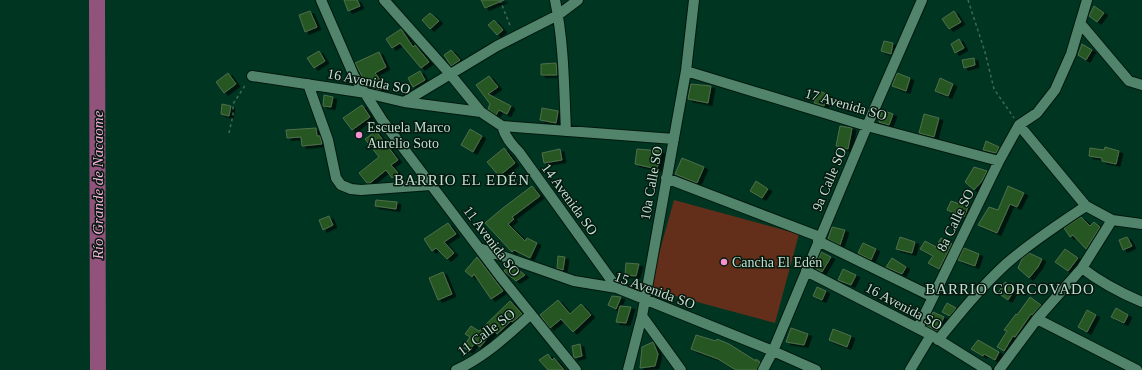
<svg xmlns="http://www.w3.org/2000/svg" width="1142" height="370" viewBox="0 0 1142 370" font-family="Georgia,serif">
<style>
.pitch{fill:#642f1a}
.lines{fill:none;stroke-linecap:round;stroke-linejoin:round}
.river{stroke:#91537b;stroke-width:16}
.building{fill:#275723;stroke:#4f6e4b;filter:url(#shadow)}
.minor-casing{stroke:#01190f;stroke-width:12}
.path{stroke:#3e6a58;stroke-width:1.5;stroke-dasharray:3 3;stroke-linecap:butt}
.minor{stroke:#52846b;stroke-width:10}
.poi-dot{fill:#f590d1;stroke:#05190f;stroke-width:1.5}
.labels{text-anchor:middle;stroke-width:3;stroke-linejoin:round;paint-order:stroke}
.street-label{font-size:14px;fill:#c4ded0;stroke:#05190f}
.poi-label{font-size:14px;fill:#c4ded0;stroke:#05190f;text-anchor:start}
.neighbourhood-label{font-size:15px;letter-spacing:1px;fill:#c4ded0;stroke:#05190f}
.water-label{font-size:15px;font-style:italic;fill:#f9b0dd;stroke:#05190f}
</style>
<defs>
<filter id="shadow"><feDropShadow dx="4" dy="2.5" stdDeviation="0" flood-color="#0009"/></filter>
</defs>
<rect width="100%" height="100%" fill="#003521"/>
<!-- pitch -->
<path class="pitch" d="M674,200L799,234L775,323L649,289Z"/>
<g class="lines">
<!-- river -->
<path class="river" d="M97,0L98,370"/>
</g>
<!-- building -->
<path class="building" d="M344,0H357L360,6L348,11Z
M481,0H504L485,8Z
M1094,6L1104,13L1097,22L1089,16Z
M310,11L317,27L305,32L299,15Z
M954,11L961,22L949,29L942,19Z
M430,13L439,21L430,29L422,20Z
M494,20L503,30L497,35L488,25Z
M401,29L413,47L415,45L429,62L421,68L400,43L392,48L386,39Z
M959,39L964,48L955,53L951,44Z
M884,41L893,43L891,54L881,51Z
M1082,44L1092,50L1086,60L1078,55Z
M451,50L460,60L451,66L444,55Z
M319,51L325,61L314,68L307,58Z
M379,52L386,67L375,73L385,86L380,90L372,88L365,78H363L355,63Z
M974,58L975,65L964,68L962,60Z
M556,63L557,75H541V64Z
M420,71L425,80L413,87L408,78Z
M228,73L236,84L224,93L216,82Z
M897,73L910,78L906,91L892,86Z
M489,76L498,87L488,94L511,106L507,114L499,110L496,115L488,109L490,104L476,85Z
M940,78L953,84L948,96L935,91Z
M691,84L711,86L708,103L688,99Z
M819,91L829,95L824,106L814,103Z
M324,95L333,97L331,107L323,106Z
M222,104L231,106L229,116L221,114Z
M362,105L370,117L352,130L343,118Z
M542,108L558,111L556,123L540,120Z
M882,110L893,114L889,125L879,122Z
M924,114L939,118L934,137L919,133Z
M840,126L852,128L848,149L836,146Z
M316,128L317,136H320L322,144L302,146L301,137L287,138L286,130Z
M470,129L482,136L473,152L461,145Z
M376,131L398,160L391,165L398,173L392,178L386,170L370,183H367L359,173L379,157L365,139Z
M986,141L999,147L996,153L983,150Z
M1105,147L1119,151L1116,164L1102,161V158L1089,156L1090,148L1104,150Z
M504,148L515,163L499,176L487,162Z
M560,149L562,160L544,163L542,153Z
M637,149L661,151L657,169L635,164Z
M682,158L704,167L697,183L675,174Z
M974,167L987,171L982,181L974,190L965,182Z
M756,181L768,189L762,198L750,191Z
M532,186L540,196L512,217L514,219L508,224L525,241L527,238L537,243L530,258L514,250L512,252L485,223L503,208Z
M1008,186L1024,193L1017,207L1010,204L997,233L978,225L989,207L998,210Z
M376,200L397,202L396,209L375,206Z
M951,201L968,207L964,217L947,210Z
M329,216L333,225L323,230L319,220Z
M1081,217L1090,226L1094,222L1100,227L1086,249L1073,235L1070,237L1064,228Z
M448,223L456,234L444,242L454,253L447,259L436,248L432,251L424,239Z
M832,227L845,230L840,245L828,239Z
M900,237L915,242L912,253L896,249Z
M1127,237L1132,246L1123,250L1119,240Z
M941,238L952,244L939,269L928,263L933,256L920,249L925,241L936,247Z
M863,243L876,249L871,260L858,253Z
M964,248L979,254L975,266L958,260Z
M1065,249L1078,258L1068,271L1055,262Z
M821,252L831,257L822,272L815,268Z
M1029,253L1042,259L1038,267L1029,278L1018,268L1022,259Z
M558,256L565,257L563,270L557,268Z
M477,257L503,291L491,299L474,274L472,277L465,271Z
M892,258L906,267L902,274L886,267Z
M626,263L639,264L636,276L625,275Z
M509,265L515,267L525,275L516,281L504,271Z
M843,269L856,275L851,285L838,280Z
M443,272L452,294L438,300L429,278Z
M1005,282L1015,289L1008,300L998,293Z
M817,287L826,291L822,300L813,296Z
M612,296L621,297L616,309L608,305Z
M1030,297L1041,305L1032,315L1031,314L1015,337L1013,336L1004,351L997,347L1007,331L1004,330L1016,314L1017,315Z
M558,300L570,314L581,304L591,315L573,332L561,319L550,328L540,315Z
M510,301L522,314L512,322L511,321L497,334L494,330L480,347L475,343L469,351L463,347L470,337L465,334L471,326L479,331Z
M947,303L956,308L950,316L942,312Z
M620,306L631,307L626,323L616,322Z
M1116,308L1128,315L1124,323L1111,317Z
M1087,310L1096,315L1087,332L1078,327Z
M933,312L944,317L937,331L927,326Z
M791,328L808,334L804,345L786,342Z
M833,329L851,336L847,347L829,340Z
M696,335L716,341L717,339L729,344L756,361V359L760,362L757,370H736L718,359L691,349Z
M978,340L999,352L995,360L984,354L983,356L971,349Z
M653,342L658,354L655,366L640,368L642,347Z
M580,344L582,356L574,358L572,346Z
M548,354L552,360L554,358L564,370H548L539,360Z"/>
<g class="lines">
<!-- minor casing -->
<g class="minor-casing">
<path id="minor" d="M321,0L354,76L382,120L500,276L576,370
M384,0L450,74L481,112L502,126L674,139
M555,0C564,43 564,87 566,131
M1080,23L1129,81L1142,85
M686,71L867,126L999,161
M252,76L366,93L404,102L481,112
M308,84L328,140L336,178L341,185L351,189L361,190L431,185
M404,102L497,46L558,15L578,0
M1019,125L1086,206L1112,220L1142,224
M502,126C505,137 511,144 519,152L617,288
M666,178L820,237
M818,241L933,297
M479,248L574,281L617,288L773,351L816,370
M1082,268C1100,282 1121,293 1142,302
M806,271L931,335L987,370
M642,316L681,370
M1037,319L1137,370
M918,328L999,161L1019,125L1037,113L1055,90L1071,54L1087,0
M938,340C960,313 981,287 1006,264C1031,242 1059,224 1086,206
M456,370C485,357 508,335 531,314
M628,370L642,316L686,71L694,0
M763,370L773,351L867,126L922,0
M910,370L931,335
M999,370L1037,319L1082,268L1112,220"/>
</g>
<!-- path -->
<path class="path" d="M500,0L511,28
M968,0L985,52L994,89L1014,118
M229,133L233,115V104L246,84"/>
<!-- minor -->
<use href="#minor" class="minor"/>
</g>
<!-- markers -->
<g class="poi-dot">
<circle cx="359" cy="135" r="4"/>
<circle cx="724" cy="262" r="4"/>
</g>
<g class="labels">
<!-- street labels -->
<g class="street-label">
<text transform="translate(369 81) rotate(11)" y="5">16 Avenida SO</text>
<text transform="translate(846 104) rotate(16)" y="5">17 Avenida SO</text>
<text transform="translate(829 179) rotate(-67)" y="5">9a Calle SO</text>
<text transform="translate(651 183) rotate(-80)" y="5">10a Calle SO</text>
<text transform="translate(570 199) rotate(54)" y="5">14 Avenida SO</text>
<text transform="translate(955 220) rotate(-64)" y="5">8a Calle SO</text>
<text transform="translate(492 241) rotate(53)" y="5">11 Avenida SO</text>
<text transform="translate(655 290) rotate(20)" y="5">15 Avenida SO</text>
<text transform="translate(904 306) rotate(28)" y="5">16 Avenida SO</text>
<text transform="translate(486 332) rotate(-37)" y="5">11 Calle SO</text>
</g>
<!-- poi labels -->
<g class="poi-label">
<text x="367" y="132">Escuela Marco<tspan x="367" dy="16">Aurelio Soto</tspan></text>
<text x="732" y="267">Cancha El Edén</text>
</g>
<!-- neighbourhood labels -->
<g class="neighbourhood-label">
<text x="462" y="185">BARRIO EL EDÉN</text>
<text x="1010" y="294">BARRIO CORCOVADO</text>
</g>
<!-- water labels -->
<g class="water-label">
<text transform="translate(98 185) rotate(-90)" y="5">Río Grande de Nacaome</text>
</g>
</g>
</svg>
